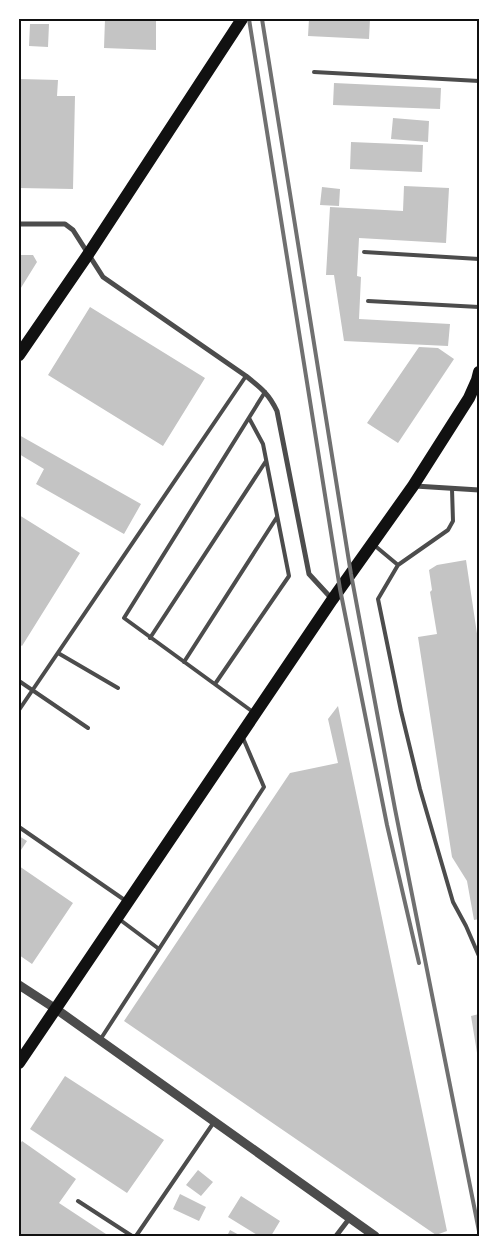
<svg xmlns="http://www.w3.org/2000/svg" width="498" height="1255" viewBox="0 0 498 1255" font-family="'Public Sans',sans-serif">
<style>
.building{fill:#c4c4c4}
.lines{fill:none;stroke-linecap:round;stroke-linejoin:round}
.service{stroke:#4c4c4c;stroke-width:4}
.minor{stroke:#4c4c4c;stroke-width:5}
.tertiary{stroke:#4c4c4c;stroke-width:9}
.primary{stroke:#111;stroke-width:12}
.rail{stroke:#707070;stroke-width:4}
.neatline{fill:none;stroke:#111;stroke-width:2}
</style>
<rect width="100%" height="100%" fill="#fff"/>
<!-- building -->
<path class="building" d="M105,19H156V50L104,48Z
M309,19H370L369,39L308,36Z
M30,24H49L48,47L29,46Z
M19,79L58,80L57,96H75L73,189L19,188Z
M334,83L441,88L440,109L333,105Z
M393,118L429,121L428,142L391,139Z
M351,142L423,145L422,172L350,169Z
M404,186L449,188L446,243L359,238L357,276L361,277L359,319L450,324L448,346L344,341L334,275H326L330,207L403,211Z
M322,187L340,189L339,206L320,205Z
M19,255H33L37,262L19,291Z
M90,307L205,378L163,446L48,375Z
M419,347L438,348L454,359L398,443L367,423Z
M19,435L141,504L124,534L36,484L44,469L19,454Z
M19,515L80,553L22,646L19,644Z
M466,560L479,647V919L474,920L467,881L452,857L418,637L437,634L430,592L432,590L429,570L437,565Z
M338,706L447,1231L436,1235L124,1021L290,773L338,763L328,719Z
M19,836L27,841L19,853Z
M19,866L73,903L32,964L19,955Z
M479,1014V1059H478L471,1016Z
M65,1076L164,1140L127,1193L30,1129Z
M22,1141L76,1179L59,1203L109,1236H38L36,1235L35,1236H19V1146Z
M198,1170L213,1182L201,1196L186,1185Z
M180,1194L206,1207L199,1221L173,1209Z
M241,1196L280,1221L271,1236H259L228,1217Z
M230,1230L241,1236H227Z"/>
<g class="lines">
<!-- service -->
<path class="service" d="M314,72L479,81
M364,252L479,259
M368,301L479,307
M374,545L398,565L378,599L401,711L420,789L453,902L466,926L479,956
M398,565L448,530L453,521L452,489
M150,638L266,461
M58,653L118,688
M184,662L277,517
M19,681L88,728
M215,684L289,576L263,444L249,418
M19,710L246,376
M253,712L124,618L265,392
M19,827L126,901
M119,919L159,949
M100,1040L264,787L243,738
M78,1201L132,1236
M136,1236L214,1122"/>
<!-- minor -->
<path class="minor" d="M19,224H65L73,230L103,277L246,376C261,388 269,394 277,411L309,574L332,599
M415,486L479,490
M336,1236L349,1219"/>
<!-- tertiary -->
<path class="tertiary" d="M19,985L56,1009L375,1236"/>
<!-- primary -->
<path class="primary" d="M19,355L89,253L242,19
M19,1063L332,600L413,486L469,398L477,380L479,372"/>
<!-- rail -->
<path class="rail" d="M249,19L340,589L387,825L419,963
M262,19L351,574L395,809L479,1231"/>
</g>
<!-- border -->
<rect width="498" height="1255" fill="none" stroke="#ffffff" stroke-width="40"/>
<rect x="20" y="20" width="458" height="1215" class="neatline"/>
</svg>
